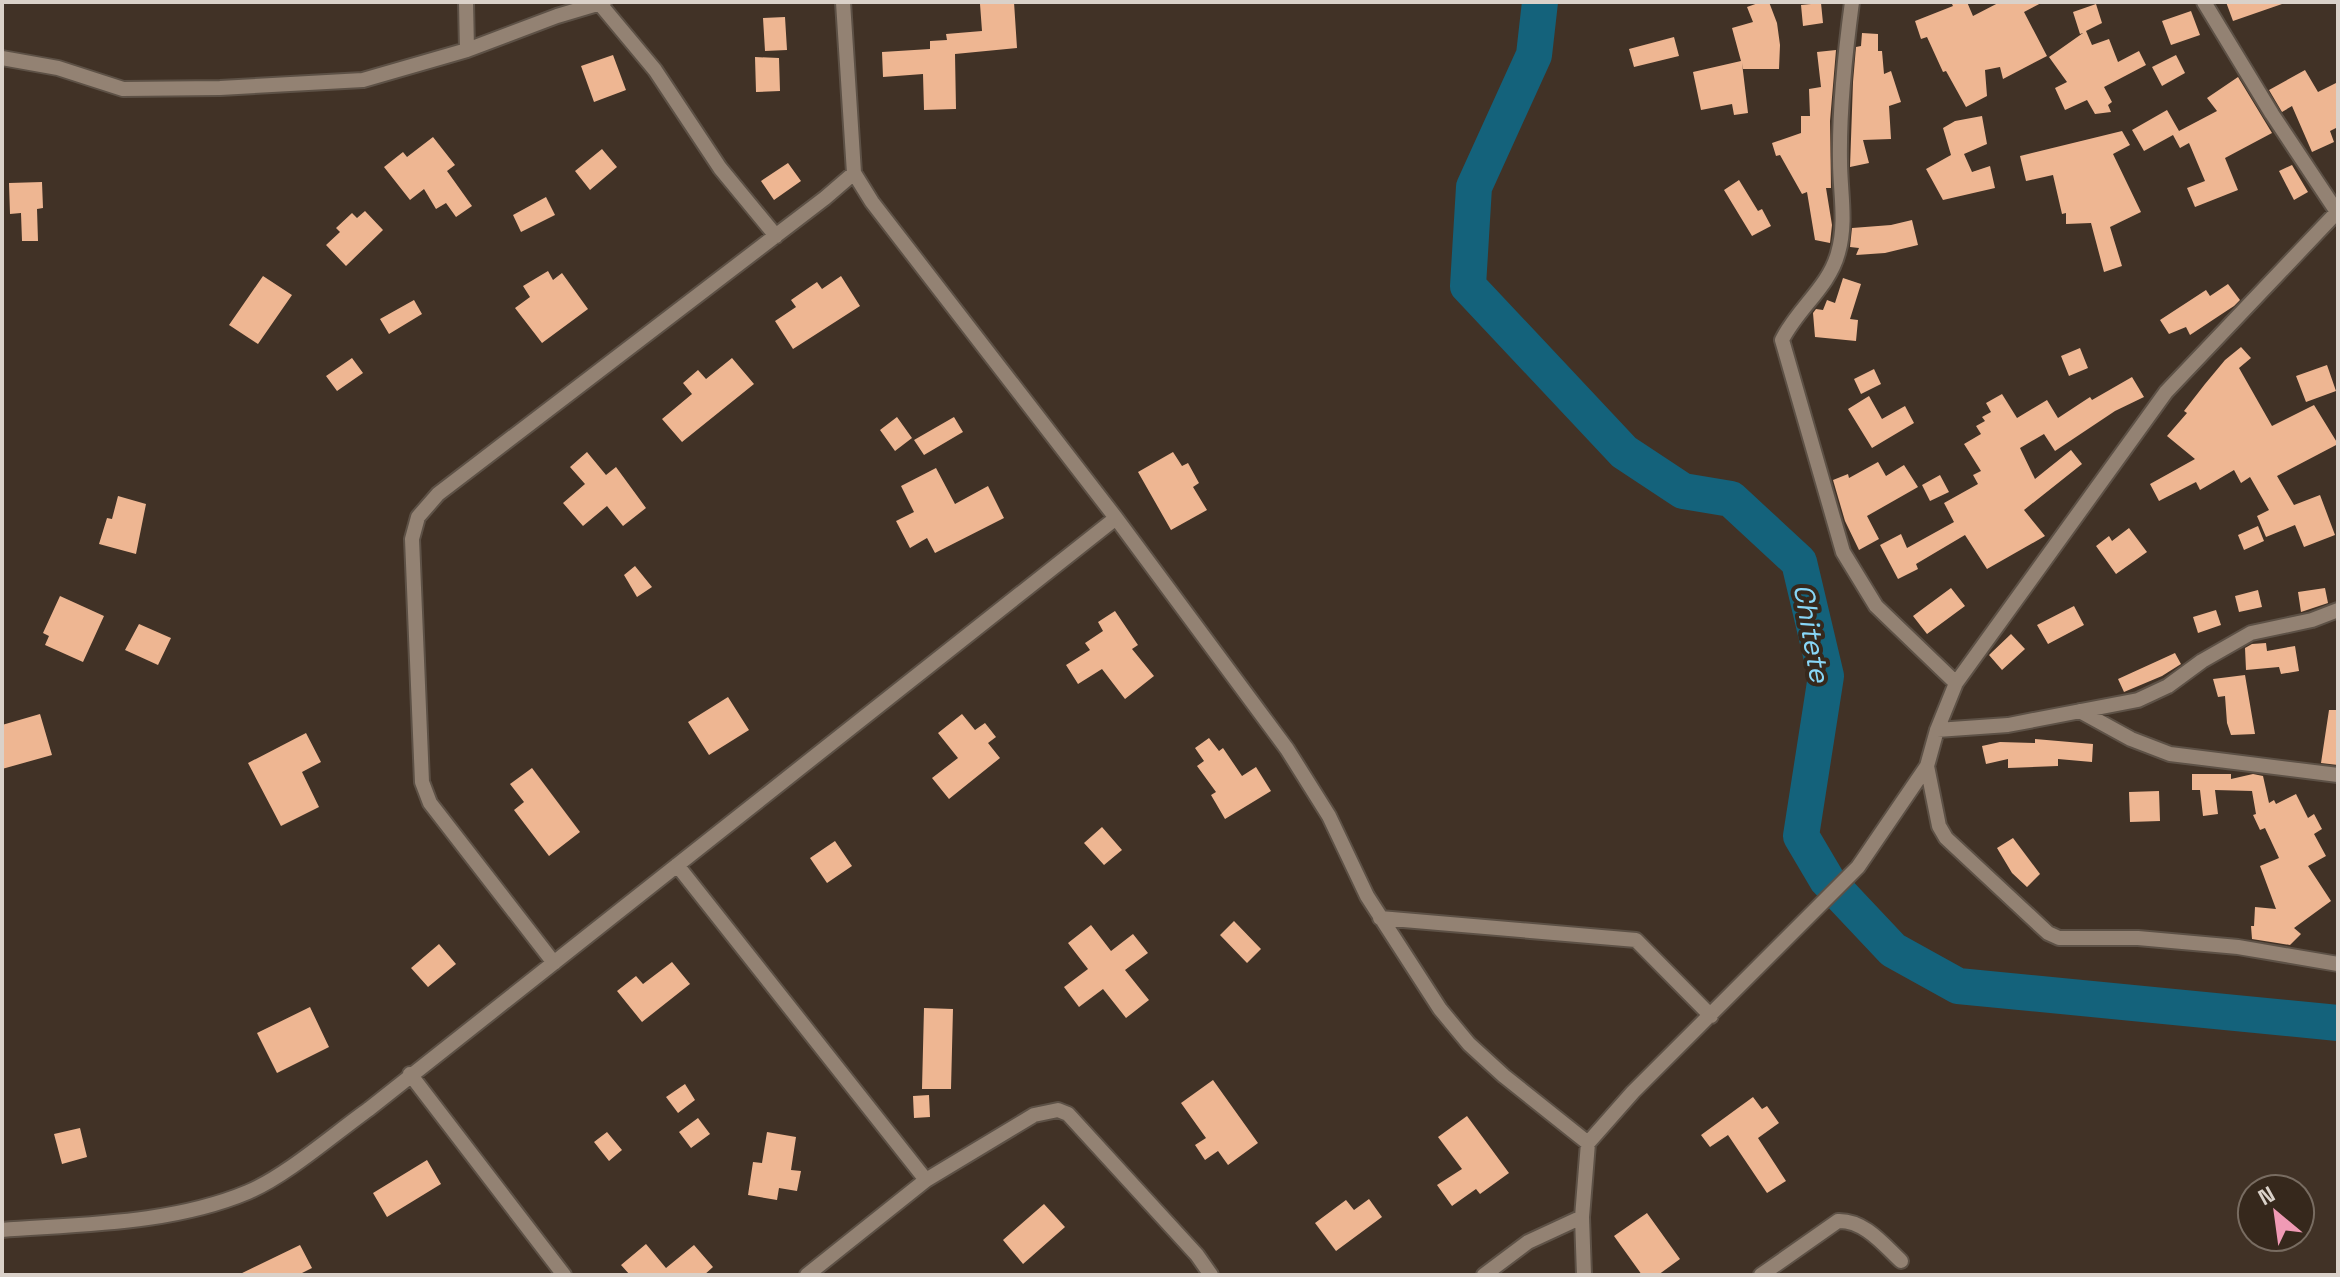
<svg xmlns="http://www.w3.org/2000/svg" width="2340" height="1277" viewBox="0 0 2340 1277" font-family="'Space Grotesk',sans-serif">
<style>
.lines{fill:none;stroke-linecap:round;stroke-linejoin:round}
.river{stroke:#14627b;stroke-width:36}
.building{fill:#eeb692}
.minor-casing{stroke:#5d5146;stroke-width:18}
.minor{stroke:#938273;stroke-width:14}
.labels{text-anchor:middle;stroke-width:8;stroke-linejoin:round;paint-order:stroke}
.water-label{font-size:28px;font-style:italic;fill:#88d6f6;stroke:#36281c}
</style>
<rect width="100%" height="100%" fill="#413226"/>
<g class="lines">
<!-- river -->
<path class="river" d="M1540,2L1534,55L1474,187L1468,286L1624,452L1683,491L1731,499L1799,562L1826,676L1801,836L1827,880L1893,950L1958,986L2338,1023"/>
</g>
<!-- building -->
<path class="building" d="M1014,2L1017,48L955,54L956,109L924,110L923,74L883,77L882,52L930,49V41L947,40L946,34L982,31L980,4Z
M1761,2H1769L1777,23L1780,45L1779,69H1743L1742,63L1748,113L1734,115L1732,104L1701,110L1693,72L1741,61L1732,28L1753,22L1747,7Z
M1951,2H1967L1973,16L2000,2H2043L2024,12L2047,56L2003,79L2000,67L1985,70L1987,96L1966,107L1946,71L1943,72L1927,37L1921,39L1915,21L1953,6Z
M2226,2H2281L2282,4L2233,21Z
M1821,3L1823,23L1803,26L1801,5Z
M2096,4L2102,23L2086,31L2092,45L2109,39L2118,62L2139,51L2146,65L2104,87L2112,102L2108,105L2111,112L2095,114L2087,100L2065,110L2055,88L2067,82L2049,57L2083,33L2080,34L2073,12Z
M2191,11L2200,35L2171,45L2162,21Z
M785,17L787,50L765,51L763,18Z
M1862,33L1878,34V51H1882L1884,74L1891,71L1901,102L1889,106L1891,139L1863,140L1869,163L1850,167L1853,82L1856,47L1861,46Z
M1674,37L1679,56L1634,67L1629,49Z
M1836,50L1830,121L1831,188H1826L1832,225L1830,243L1815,240L1807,192L1802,194L1780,155L1776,156L1772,143L1801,133V116H1810L1809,89L1821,87L1817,52Z
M613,55L626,90L594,102L581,66Z
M2176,55L2185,73L2162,86L2152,67Z
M755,57L779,58L780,91L756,92Z
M2305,70L2318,92L2338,82V127L2330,131L2334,142L2312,152L2292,106L2282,112L2269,90Z
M2238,77L2272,133L2225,158L2238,190L2195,207L2187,188L2205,181L2189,143L2180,148L2173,135L2144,151L2132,130L2167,110L2179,131L2217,111L2207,98Z
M1982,116L1987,144L1964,154L1972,172L1990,166L1995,188L1943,200L1926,169L1951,155L1943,128L1955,121Z
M2122,131L2130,145L2113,154L2141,212L2110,227L2122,266L2104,272L2091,223L2066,224V213L2062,214L2053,175L2026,181L2020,156Z
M433,137L455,165L447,171L472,206L456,217L446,203L436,209L424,189L410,200L384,167L403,152L407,157Z
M602,149L617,167L590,190L575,171Z
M788,163L801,181L774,200L761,181Z
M2292,165L2308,192L2294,200L2279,171Z
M1739,180L1758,211L1762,209L1771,226L1752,236L1724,190Z
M42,182L43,208L37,209L38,241H22L21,213L10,214L9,183Z
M546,197L555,215L521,232L513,215Z
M365,211L383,230L346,266L326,245L340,232L336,228L352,213L357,218Z
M1912,220L1918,245L1885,253L1856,255L1859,248L1850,247L1852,228L1891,225Z
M548,271L553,280L562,273L588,309L542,343L515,308L530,297L523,286Z
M263,276L292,295L258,344L229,325Z
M841,276L860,306L793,349L775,321L796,307L791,300L817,282L822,289Z
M1843,278L1861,284L1850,319L1858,320L1856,341L1815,337L1813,313L1816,309L1823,310L1827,300L1835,303Z
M2228,284L2240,300L2234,306L2190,335L2186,327L2169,334L2160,320L2206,290L2210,296Z
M414,300L422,314L389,334L380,319Z
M2241,347L2251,358L2239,368L2272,426L2314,405L2338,444L2277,476L2294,505L2320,495L2335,535L2304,547L2295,525L2266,537L2257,516L2269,510L2250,477L2241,483L2234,470L2200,490L2196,482L2159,501L2150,484L2195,459L2167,436L2187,413L2184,411L2205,384L2225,360Z
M2080,348L2088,368L2069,376L2061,356Z
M352,358L363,373L337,391L326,376Z
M732,358L754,384L682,442L662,419L692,394L683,383L698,370L706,379Z
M2327,365L2336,391L2306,402L2296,376Z
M1874,369L1881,384L1861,394L1854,379Z
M2132,377L2144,397L2115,411L2055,451L2044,434L2020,448L2035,479L2071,450L2082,464L2024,510L2045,536L1987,569L1965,535L1916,564L1918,569L1898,579L1880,545L1901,534L1907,548L1954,522L1944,503L1978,484L1973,475L1981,471L1964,444L1981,434L1976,426L1985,421L1982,417L1991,412L1986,403L2002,394L2017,418L2047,400L2058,418L2090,397L2092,400Z
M1869,396L1882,419L1905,406L1914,423L1872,448L1848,409Z
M897,417L912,438L895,451L880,430Z
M954,417L963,432L924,455L914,440Z
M587,452L606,475L616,467L646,508L623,526L607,506L583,526L563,503L585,484L570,467Z
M1173,452L1182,466L1188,463L1199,483L1193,487L1207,510L1171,530L1138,472Z
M1878,462L1886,476L1904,465L1918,487L1867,516L1879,539L1859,550L1845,521L1833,480L1848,474L1849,478Z
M936,468L955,504L988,486L1004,518L935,553L927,538L910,548L896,521L914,512L901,486Z
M1940,475L1949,492L1930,501L1922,485Z
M118,496L146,504L136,554L99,544L107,518L112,519Z
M2258,526L2264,541L2244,550L2238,535Z
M2129,528L2147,552L2116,574L2096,546L2109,536L2112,541Z
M635,566L652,587L637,597L624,575Z
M1951,588L1965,606L1927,634L1913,616Z
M2325,588L2328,603L2301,612L2298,592Z
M2258,590L2262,607L2239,612L2235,596Z
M60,596L104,616L83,662L45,645L49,636L43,633Z
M2074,606L2084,625L2048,644L2037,625Z
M2216,610L2221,625L2198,633L2193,617Z
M1115,611L1138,645L1132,649L1154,676L1125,699L1102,669L1078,684L1066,665L1090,650L1085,643L1103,631L1098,622Z
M139,624L171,638L158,665L125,650Z
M2011,634L2025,649L2002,670L1989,655Z
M2266,643L2267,651L2295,646L2299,671L2281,674L2279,667L2246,670L2245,648L2252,644Z
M2175,653L2181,664L2162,676L2124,692L2118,679Z
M2245,675L2255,734L2231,735L2227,723L2225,696L2218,697L2213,679Z
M728,697L749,730L709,755L688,722Z
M2329,710H2338V765L2321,763Z
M40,714L52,755L2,769V725Z
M962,714L975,730L985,723L996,737L988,743L1000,758L949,799L932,778L958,758L938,733Z
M306,733L321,762L302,772L319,807L281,826L248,763Z
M1209,738L1219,751L1223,748L1242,776L1256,767L1271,791L1225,819L1211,795L1216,792L1197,766L1204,761L1195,748Z
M2035,739L2093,744L2092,762L2058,759V766L2008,768V759L1986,764L1982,746L2000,742L2035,743Z
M532,768L580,832L549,856L514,810L524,802L510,784Z
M2192,774H2231V779L2253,774L2263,776L2269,803L2274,800L2276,804L2296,794L2308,818L2314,814L2322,829L2314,834L2326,856L2308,866L2331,901L2294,928L2301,934L2290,945L2252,939L2251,926H2254L2255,907L2276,909L2260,866L2279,858L2265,828L2260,830L2253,815L2256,814L2252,791L2215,790L2218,814L2203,816L2200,790H2192Z
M2159,791L2160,821L2130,822L2129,792Z
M1102,827L1122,850L1104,865L1084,843Z
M2013,838L2040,874L2027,887L2012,873L1997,848Z
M835,841L852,866L827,883L810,858Z
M1234,921L1261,949L1247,963L1220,935Z
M1091,925L1111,951L1133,934L1148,953L1125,970L1149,1000L1126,1018L1103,989L1079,1007L1064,987L1088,969L1068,943Z
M439,944L456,964L428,987L411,968Z
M672,962L690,984L642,1022L617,991L636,976L643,984Z
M310,1007L329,1047L277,1073L257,1033Z
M924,1008L953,1009L951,1089H922Z
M1213,1080L1258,1143L1228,1165L1218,1151L1205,1160L1195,1145L1206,1138L1181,1103Z
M685,1084L695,1100L678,1113L666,1097Z
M929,1095L930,1117L914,1118L913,1096Z
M1753,1097L1762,1109L1767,1106L1779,1123L1758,1138L1786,1181L1767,1193L1728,1135L1710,1147L1701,1135Z
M1467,1116L1509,1173L1480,1194L1476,1189L1452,1206L1437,1185L1462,1169L1438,1137Z
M698,1118L710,1134L691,1148L679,1132Z
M80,1128L87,1157L62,1164L54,1134Z
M607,1132L622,1150L609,1161L594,1142Z
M767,1132L796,1137L791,1170L801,1171L797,1191L779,1188L777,1200L748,1195L753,1162L762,1163Z
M427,1160L441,1184L387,1217L373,1193Z
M1369,1199L1382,1217L1336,1251L1315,1223L1346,1200L1354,1210Z
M1044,1204L1065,1227L1023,1264L1003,1240Z
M1647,1213L1680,1259L1658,1275H1642L1614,1236Z
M646,1244L666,1268L694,1245L713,1267L704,1275H630L621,1265Z
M300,1245L312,1268L298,1275H238Z"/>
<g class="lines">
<!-- minor casing -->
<g class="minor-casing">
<path id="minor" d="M466,2L467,50
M843,2L854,173
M1852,2C1845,54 1839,108 1840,161C1840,192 1847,222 1838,253C1829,287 1797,309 1782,340L1843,552L1876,606L1956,683
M2204,2L2272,114L2337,212
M600,4L655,70L720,168L776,236
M2,58L58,68L123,89L220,88L363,80L467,50L557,16L604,2
M2080,711L2131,739L2170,754L2338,775
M1937,730L2008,725L2138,700L2168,686L2202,661L2251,633L2312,620L2338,610
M1927,766L1939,826L1946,838L2048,933L2059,938H2138L2238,947L2338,964
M677,865L926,1180
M1380,918L1636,940L1711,1016
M554,963L430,803L422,782L412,539L418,517L438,494L825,198L854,173L872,202L1116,518L1287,749L1329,816L1367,896L1440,1009L1469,1044L1504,1076L1588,1143
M410,1074L564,1275
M1582,1217L1588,1143L1633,1092L1858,867L1927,766L1937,730L1956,683L2166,392L2338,211
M2,1230C83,1224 172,1224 248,1192C286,1176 334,1134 369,1109L1116,518
M807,1275L926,1180L1034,1115L1058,1110L1068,1114L1197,1255L1211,1275
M1484,1275L1528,1242L1582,1217L1584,1275
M1761,1275L1838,1221C1864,1220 1883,1244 1901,1261"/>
</g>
<!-- minor -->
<use href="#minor" class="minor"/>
</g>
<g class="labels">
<!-- water labels -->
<g class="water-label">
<text transform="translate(1812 633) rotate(80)" y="10">Chitete</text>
</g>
</g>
<!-- border -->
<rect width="2340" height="1277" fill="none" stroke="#dad1c9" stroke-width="8"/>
<!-- north arrow -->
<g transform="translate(2276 1213) rotate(331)"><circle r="38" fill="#36281c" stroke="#786c61" stroke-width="2"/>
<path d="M0-6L14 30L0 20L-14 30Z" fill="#f09ab5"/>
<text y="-12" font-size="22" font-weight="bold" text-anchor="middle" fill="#dad1c9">N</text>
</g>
</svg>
